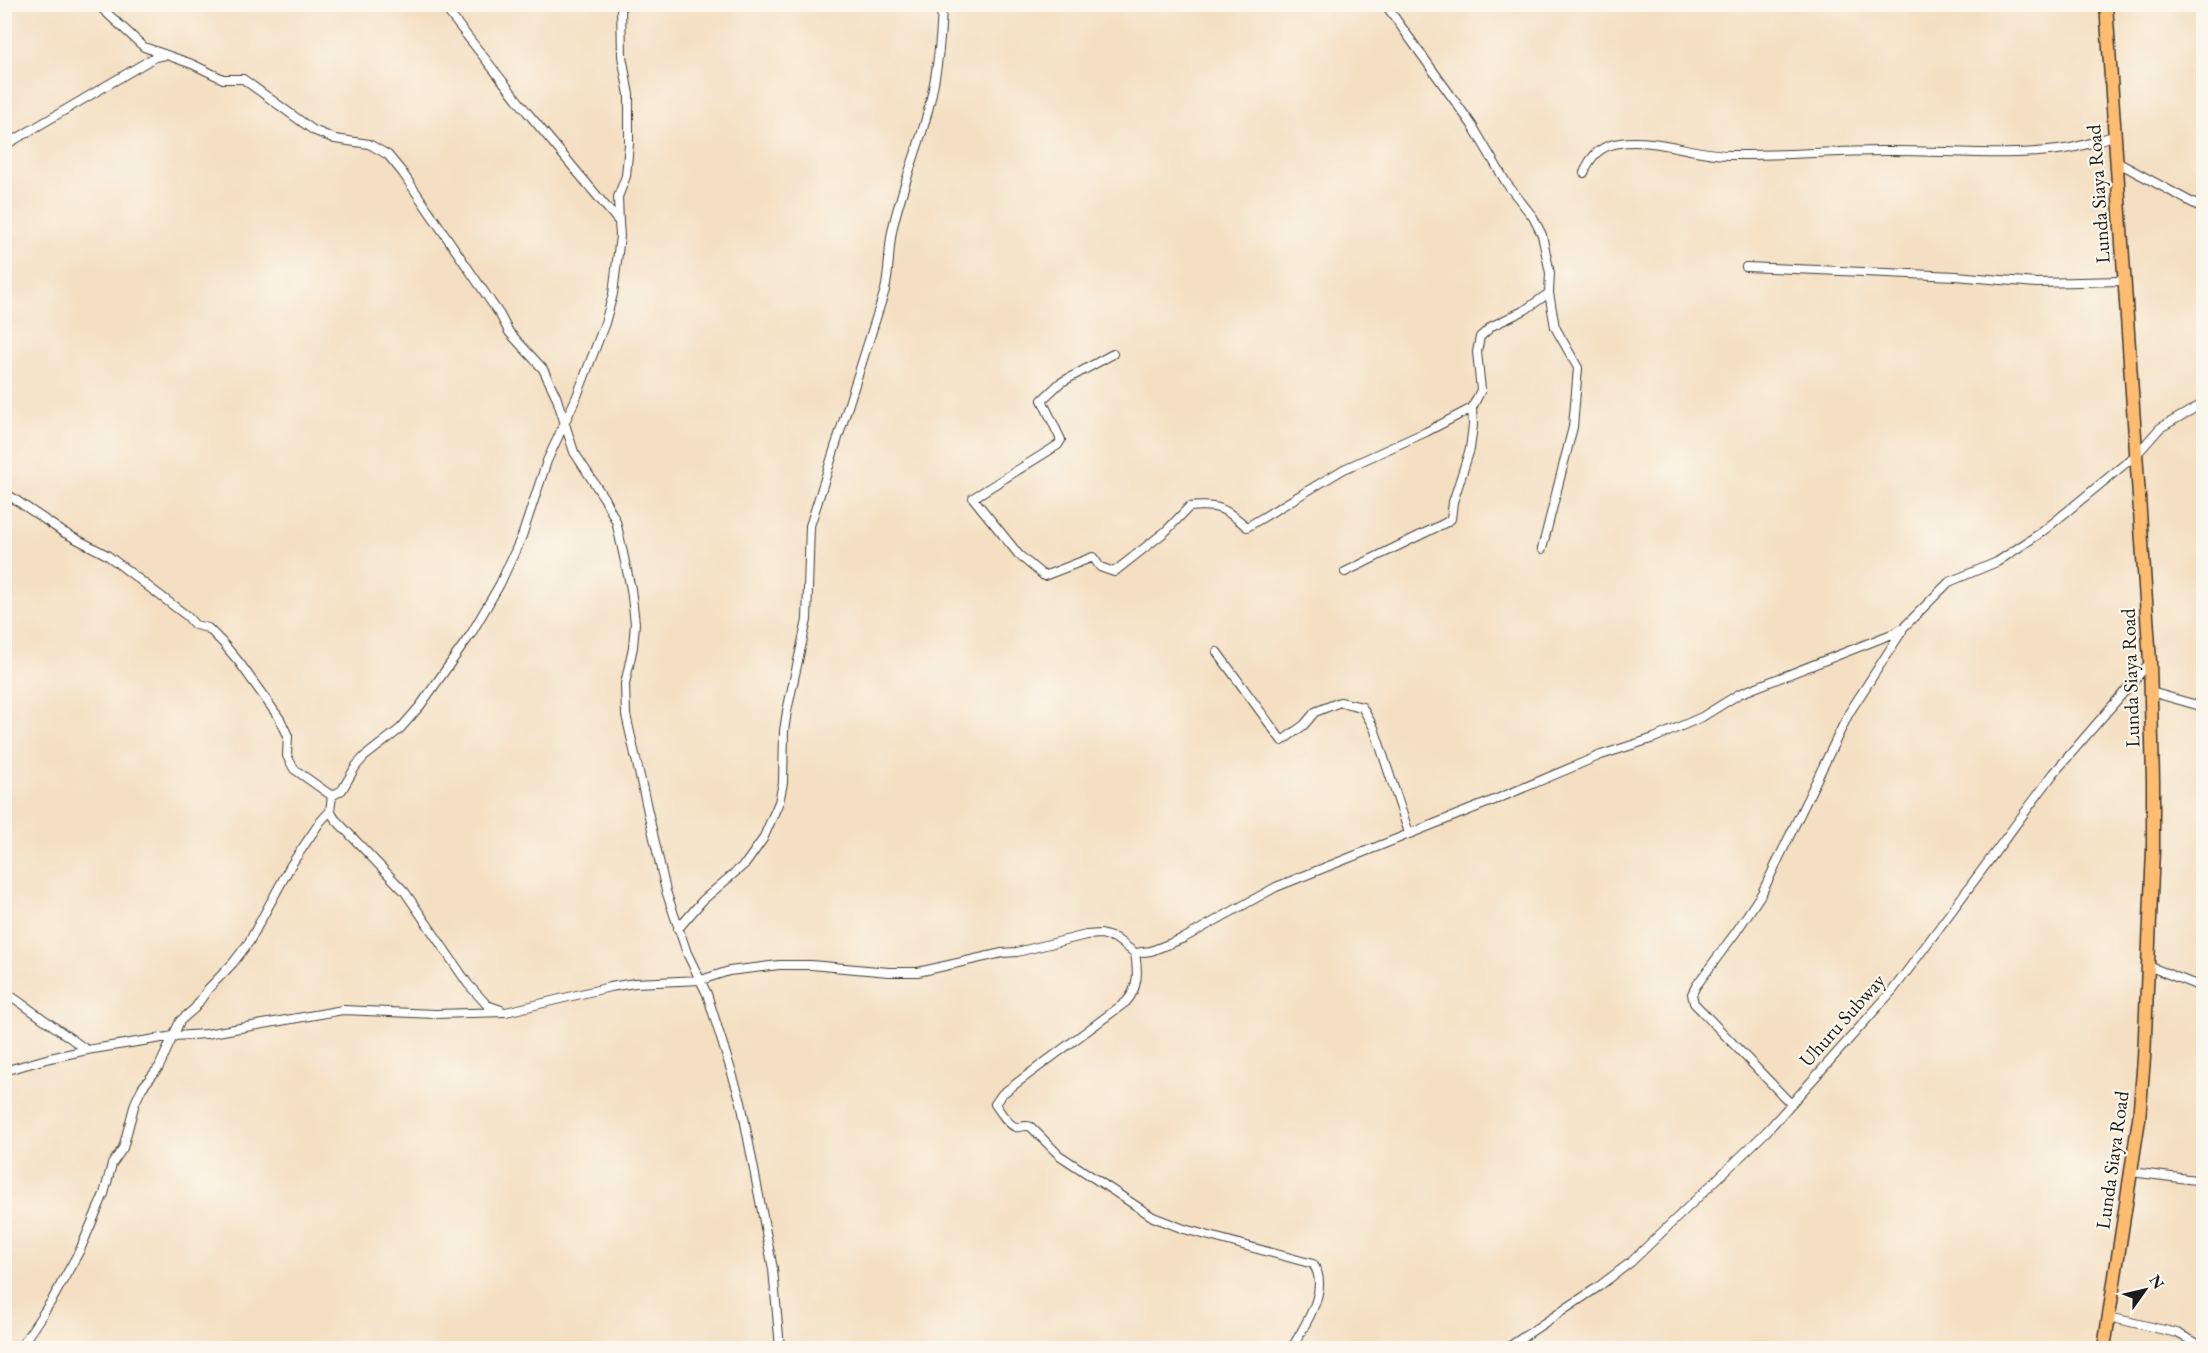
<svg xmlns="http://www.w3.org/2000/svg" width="2208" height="1353" viewBox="0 0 2208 1353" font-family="'EB Garamond',serif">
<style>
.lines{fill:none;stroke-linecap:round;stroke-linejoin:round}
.street-casing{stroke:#3c3935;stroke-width:10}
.primary-casing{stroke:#3c3935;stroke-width:15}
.street{stroke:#fff;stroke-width:8}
.primary{stroke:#febc70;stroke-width:12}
.labels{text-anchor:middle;stroke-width:4.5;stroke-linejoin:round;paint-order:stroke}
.street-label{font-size:20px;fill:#1c1c1c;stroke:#fbf7ec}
</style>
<rect width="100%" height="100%" fill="#fbf7ec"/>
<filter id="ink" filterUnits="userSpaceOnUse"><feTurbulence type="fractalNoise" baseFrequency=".0167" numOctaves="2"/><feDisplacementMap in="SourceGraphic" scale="12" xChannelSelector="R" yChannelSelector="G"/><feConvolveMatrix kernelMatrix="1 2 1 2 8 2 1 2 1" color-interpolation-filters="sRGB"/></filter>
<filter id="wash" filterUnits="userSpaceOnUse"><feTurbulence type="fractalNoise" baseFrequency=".008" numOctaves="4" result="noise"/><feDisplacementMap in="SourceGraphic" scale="24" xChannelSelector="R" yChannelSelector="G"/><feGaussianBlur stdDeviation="1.35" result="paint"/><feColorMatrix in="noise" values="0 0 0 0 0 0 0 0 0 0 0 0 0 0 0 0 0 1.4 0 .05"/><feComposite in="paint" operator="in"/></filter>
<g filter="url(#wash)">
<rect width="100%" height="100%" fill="#f4dfc2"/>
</g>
<g filter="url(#ink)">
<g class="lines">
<!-- street casing -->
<g class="street-casing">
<path id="street" d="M97,4L144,47L192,64L223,79H243L313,130L335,139L369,144L388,155L402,172L500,315L509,332L543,369L556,396L574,452L604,498L616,521L631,589L635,623L633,647L625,684L626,715L666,891L687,953L707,994L741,1102L773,1269L780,1348
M4,146L155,57L166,55
M2115,161L2204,209
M1584,173C1590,156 1601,145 1620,143C1656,138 1692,154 1728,155C1780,156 1832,151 1883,151C1943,150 2006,158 2065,149C2082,147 2098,140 2114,136
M619,222L618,197L626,176L629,144V95L622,56L621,4
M1746,267L1956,276L2036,283L2123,281
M1113,354L1060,383L1042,400L1061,440L1058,445L973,498L1019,555L1044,576L1093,557L1100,567L1114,572L1166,531L1189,507C1218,504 1225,508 1247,527L1344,469L1426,432L1472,408
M4,492L63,532L107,555L187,616L195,625L208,628L222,642L239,662L280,719L288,736L287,756L294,769L332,796
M1542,549L1573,427L1578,368L1555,327L1549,293
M1345,572L1445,523L1451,519L1453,502L1470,449L1473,425L1472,408L1481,390L1477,352L1480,337L1492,326L1525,310L1549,293L1550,273L1542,235L1533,217L1507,184L1472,125L1385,4
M1217,652L1282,741L1304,725L1315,712L1340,702L1362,707L1374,728L1409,833
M2151,692L2204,707
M332,796L342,790L356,766L364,757L400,729L420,706L471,634L500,584L522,536L547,461L577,396L605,323L613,294L620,236L619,222L527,112L442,4
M332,796L330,811L335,819L405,892L468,984L487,1005L501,1010
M678,929L703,900L746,863L763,839L779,802L783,783L784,731L787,711L807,620L810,526L885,290C890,269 888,247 893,227C901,191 915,157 925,122C936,83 941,45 942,4
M1135,953C1138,970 1139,988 1126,1002L1002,1094L995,1104C999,1110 1008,1125 1016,1127C1022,1128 1025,1124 1031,1127L1059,1155L1153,1217L1184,1229L1313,1264C1331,1289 1304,1326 1292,1348
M2148,966L2204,988
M4,991L87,1050
M4,1071L50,1058L87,1050L174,1036L206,1034L343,1010L435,1014L506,1012L610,987L635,983L701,980L729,971L779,965H811L889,972H918L1002,953L1017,952L1086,935L1101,934L1115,938L1135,953L1151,951L1184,938L1276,887L1497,799L1601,755L1654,738L1702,717L1739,694L1897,632L1904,627L1949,582L1997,562L2042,532L2137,454L2160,428L2204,403
M1791,1104L1694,1003L1692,994L1696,986L1736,932L1762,893L1849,713L1902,631
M2131,1172L2204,1181
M2109,1317L2177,1333L2204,1347
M20,1348L52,1300L80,1250L104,1194L112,1164L123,1148L135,1103L142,1088L159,1067L180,1021L195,1008L208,989L233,963L249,942L291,865L320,822L330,811
M1507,1348L1598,1287L1631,1262L1766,1132L1893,990L2054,773L2150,662"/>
</g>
<!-- primary casing -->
<g class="primary-casing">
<path id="primary" d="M2104,1348L2139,1119L2144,1058L2153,850V781L2150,661L2106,4"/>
</g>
<!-- street -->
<use href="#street" class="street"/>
<!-- primary -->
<use href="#primary" class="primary"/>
</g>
</g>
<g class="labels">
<!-- street labels -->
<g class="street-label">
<text transform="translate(2098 194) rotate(-94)" y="7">Lunda Siaya Road</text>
<text transform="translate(2130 678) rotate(-92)" y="7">Lunda Siaya Road</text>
<text transform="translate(1842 1020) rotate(-48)" y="7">Uhuru Subway</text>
<text transform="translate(2112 1160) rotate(-82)" y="7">Lunda Siaya Road</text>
</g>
</g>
<!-- margin -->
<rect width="2208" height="1353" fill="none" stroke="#fbf7ec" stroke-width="24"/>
<!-- north arrow -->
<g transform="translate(2145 1290) rotate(56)" stroke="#fbf7ec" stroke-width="4.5" paint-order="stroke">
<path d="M0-4.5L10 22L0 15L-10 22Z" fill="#1c1c1c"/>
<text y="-9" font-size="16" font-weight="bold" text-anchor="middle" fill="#1c1c1c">N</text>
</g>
</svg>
